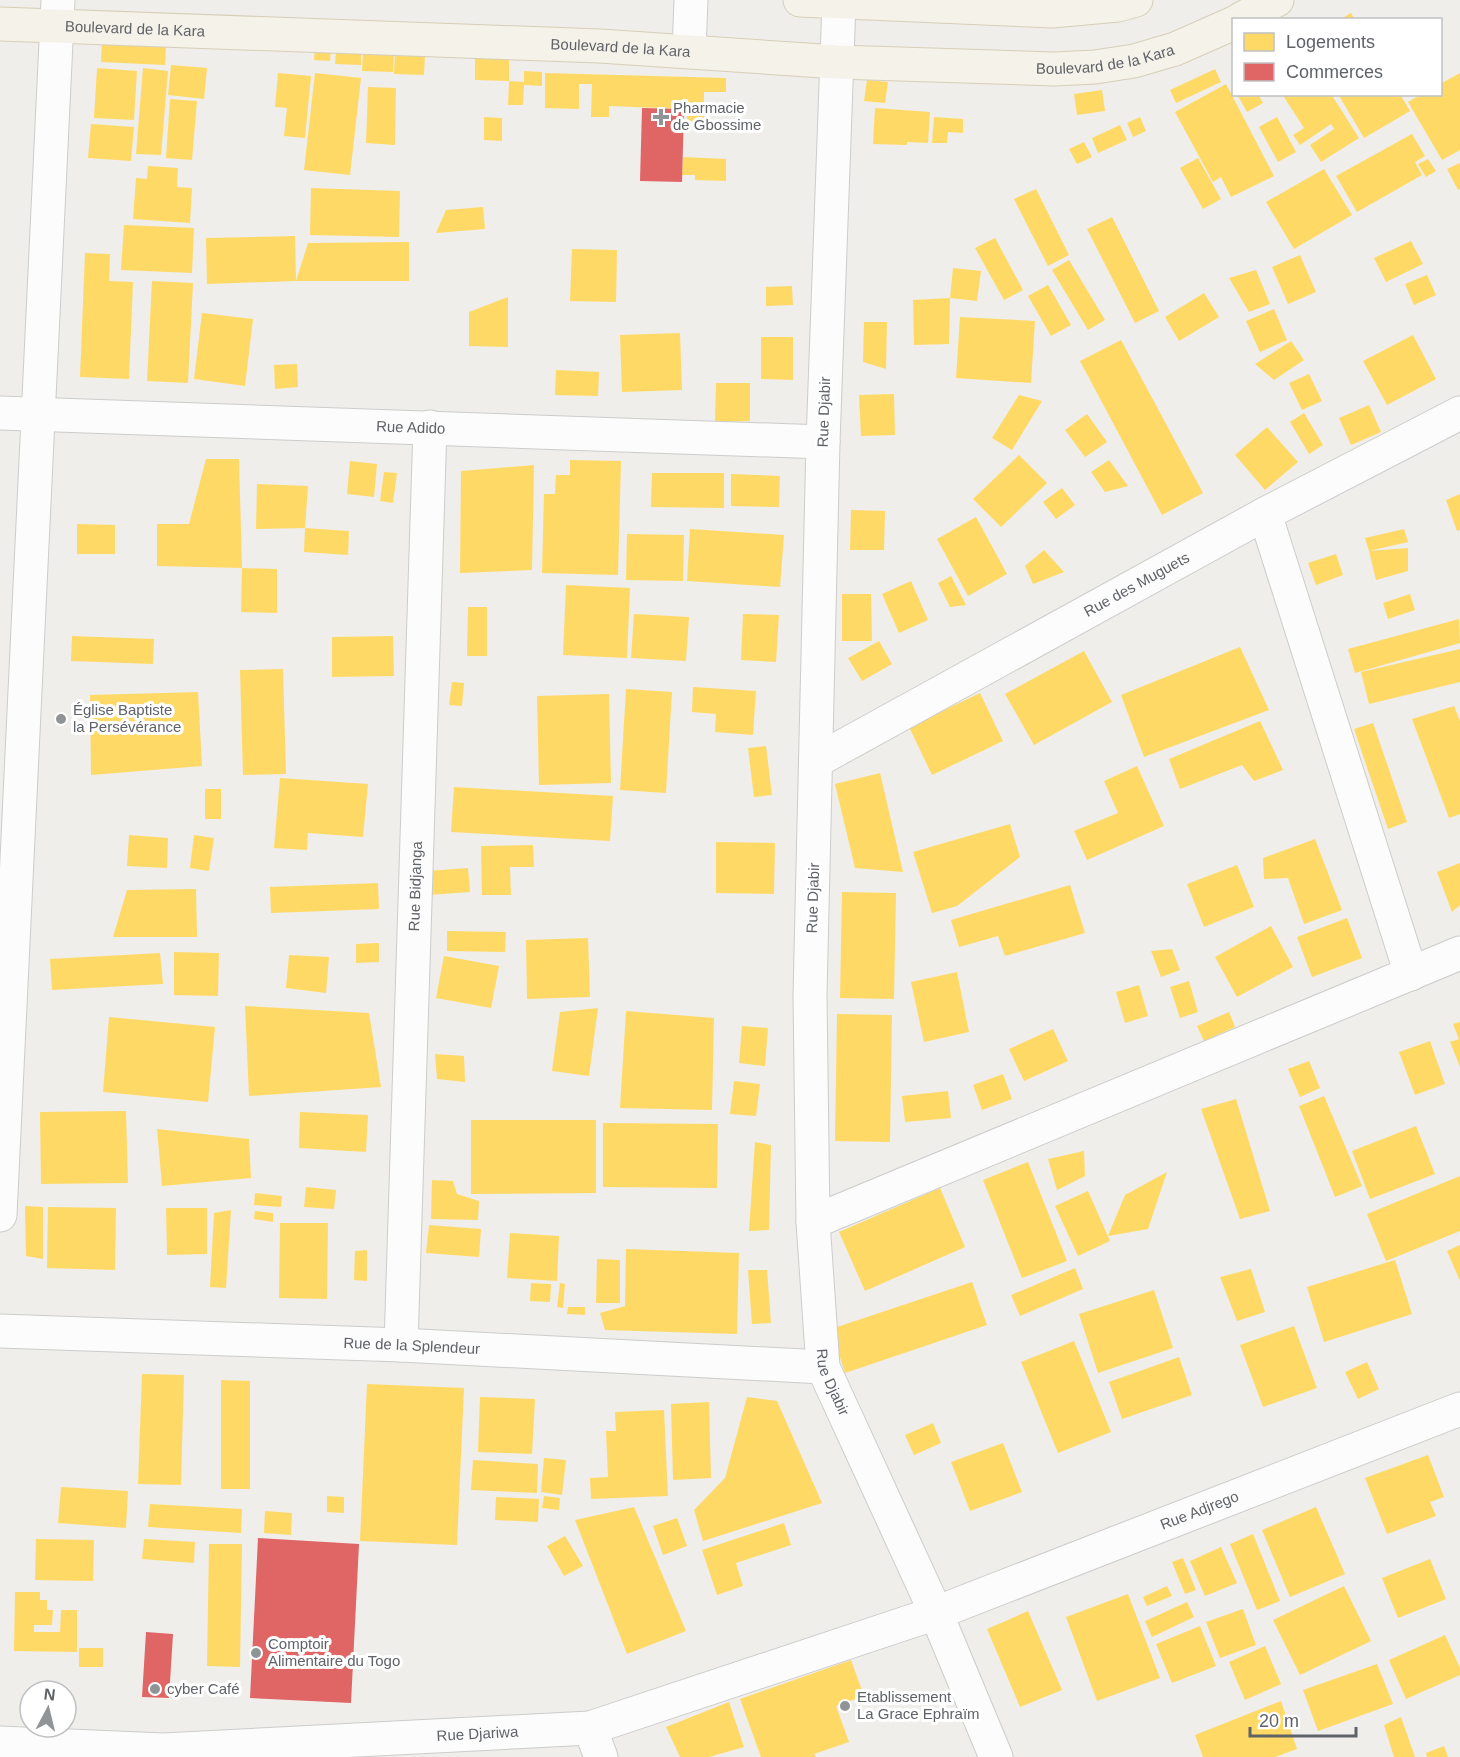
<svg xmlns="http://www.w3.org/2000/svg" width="1460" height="1757" viewBox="0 0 1460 1757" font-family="Helvetica,sans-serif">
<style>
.homes{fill:#ffd966}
.shops{fill:#e06666}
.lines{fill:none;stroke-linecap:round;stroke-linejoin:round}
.minor-casing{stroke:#cbcccc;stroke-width:35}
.major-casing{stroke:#d7ceb8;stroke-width:35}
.minor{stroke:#fdfcfc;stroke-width:33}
.major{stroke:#f4f2e9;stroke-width:33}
.poi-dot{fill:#919496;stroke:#fff;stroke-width:2}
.labels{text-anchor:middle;stroke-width:6;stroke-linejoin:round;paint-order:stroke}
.street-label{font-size:15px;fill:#5f6368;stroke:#fff}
.poi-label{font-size:15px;fill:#5f6368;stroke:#fff;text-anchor:start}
</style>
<rect width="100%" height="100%" fill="#efeeea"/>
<!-- homes -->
<path class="homes" d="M1351,13L1355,20H1339Z
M102,41L166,44L165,65L101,62Z
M315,47L331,49L330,61L314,60Z
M336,52H361V65L335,64Z
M363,52L394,53L393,72L362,71Z
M395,53L425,54L424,75L394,74Z
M475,57L509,58V81L475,80Z
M171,65L207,68L204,99L168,95Z
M97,68L137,71L134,120L94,118Z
M143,68L168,71L161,155L136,154Z
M1215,69L1221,82L1176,103L1170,90Z
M524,71L542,72V86L524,85L523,105H508L509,81L524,82Z
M278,73L311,76L305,138L284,136L287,108L275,107Z
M315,73L361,78L350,175L304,170Z
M545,73L726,78V92H704V122L687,121V109H684L609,106V117H591L592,84H579V109L545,108Z
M1460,73V150L1442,160L1408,102L1422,94H1440V84Z
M867,80L888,82L885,103L864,101Z
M1226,84L1274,176L1231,197L1221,177L1213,182L1175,112Z
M368,87L396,88L395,145L366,143Z
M1102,90L1105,111L1077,115L1074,94Z
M1237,94H1258L1263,103L1247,112Z
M1282,94H1331L1359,138L1321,162L1310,145L1334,129L1331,124L1300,145L1293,135L1304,128Z
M1338,94H1400L1410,111L1364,138Z
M170,99L197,101L192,160L166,158Z
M875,108L930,112L928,143L907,142V145L873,144Z
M484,117L502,118V141L484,140Z
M934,117L963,119V133L948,132L947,143H932Z
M1140,117L1146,131L1133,137L1127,123Z
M1277,117L1296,152L1278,162L1259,127Z
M91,124L134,127L131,161L88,158Z
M1120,125L1127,140L1098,153L1092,138Z
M1412,134L1425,156L1415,162L1422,175L1357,212L1336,176Z
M1084,142L1092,157L1077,164L1069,149Z
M683,157L726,159V181L695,180V175H682Z
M1198,158L1221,199L1203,209L1180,168Z
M1428,159L1436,171L1426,177L1418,164Z
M1460,163V189L1458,190L1447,169Z
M148,166L178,168L177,187L192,188L190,223L133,219L136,178L147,179Z
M1324,169L1352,215L1294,249L1266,202Z
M311,188L400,191L399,237L310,235Z
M1036,189L1069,255L1048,266L1014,199Z
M483,207L485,229L436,233L446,210Z
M1112,217L1159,311L1135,323L1087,229Z
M124,225L194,228L192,273L121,270Z
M295,236L296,281L207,284L206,238Z
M995,238L1023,290L1004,300L975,248Z
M1411,241L1423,264L1386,282L1374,258Z
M409,242V281H296L308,243Z
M572,249L617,250L616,302L570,301Z
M85,253L110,254L109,281L133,282L129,379L80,377Z
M1300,255L1316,292L1288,304L1272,267Z
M1069,260L1105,320L1088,330L1052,270Z
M953,268L981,271L977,301L950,298Z
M1256,270L1270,304L1249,312L1229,278Z
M1427,275L1436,295L1414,305L1405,284Z
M152,281L193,283L188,383L147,381Z
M1048,285L1071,325L1051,336L1028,296Z
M792,286L793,305L766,306V287Z
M1204,293L1219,317L1179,341L1165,317Z
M508,297V347L469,346V312Z
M950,298L949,344L914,345L913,300Z
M1274,309L1287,340L1260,352L1246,321Z
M202,313L253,319L245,386L194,379Z
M960,317L1035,321L1031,383L956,378Z
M864,322H887L886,369L863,362Z
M680,333L682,390L622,392L620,335Z
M1413,335L1436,379L1387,405L1363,361Z
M761,337H793V380L761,379Z
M1121,340L1203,493L1162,515L1080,361Z
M1291,341L1304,360L1274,380L1255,364Z
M297,364L298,387L275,389L274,365Z
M556,370L599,372L598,396L555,395Z
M1309,374L1322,401L1302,410L1289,383Z
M716,383H750V421L715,422Z
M894,394L895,435L861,436L859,395Z
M1019,395L1042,401L1012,450L992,438Z
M1369,405L1381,432L1351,445L1339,418Z
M1304,413L1323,445L1309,454L1290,422Z
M1087,414L1107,442L1085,457L1065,430Z
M1267,427L1298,462L1265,490L1235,455Z
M1019,455L1047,483L1001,527L973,499Z
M206,459H239L242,568L157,566V524H189Z
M570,460L621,461L618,575L542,573L544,494H555L556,475H570Z
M1109,460L1128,486L1105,492L1091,472Z
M350,461L377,464L374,497L347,494Z
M534,465L532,570L460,573L461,471Z
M384,472L397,473L393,503L380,501Z
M652,473H724V508L651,507Z
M731,474L780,476L779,507L731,506Z
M257,484L308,486L305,528L256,529Z
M1062,488L1075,505L1056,519L1043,502Z
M1460,494V530L1457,531L1446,500Z
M851,510L885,511L884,550H850Z
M976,517L1007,574L968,596L937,539Z
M77,524L115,525V554H77Z
M305,528L349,531L348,555L304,552Z
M690,529L784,535L780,587L687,581Z
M1404,529L1408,542L1369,551L1365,538Z
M627,534L684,535L683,581L626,580Z
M1408,548V571L1376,580L1369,551Z
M1044,550L1064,572L1033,584L1025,566Z
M1336,554L1343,575L1316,585L1308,563Z
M242,568L277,569V613L241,612Z
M951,576L966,605L950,607L938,583Z
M911,581L928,620L899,633L882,594Z
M566,585L630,588L627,658L563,655Z
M842,594H871L872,641H842Z
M1410,594L1415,610L1388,619L1383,603Z
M468,607H487V656H467Z
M634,614L689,617L686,661L631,658Z
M743,614L779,615L776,662L741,660Z
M1459,619L1460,643L1355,673L1348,649Z
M72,636L154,639L153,664L71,661Z
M393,636L394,676L332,677V637Z
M879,641L892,664L862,681L848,658Z
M1240,647L1269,710L1144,757L1121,695Z
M1460,649V682L1369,704L1361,672Z
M1084,651L1112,702L1034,745L1005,694Z
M283,669L286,774L243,775L240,670Z
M452,682L464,683L462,706L449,705Z
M693,687L756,691L753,735L715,732L716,714L692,712Z
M626,689L672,692L666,793L620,790Z
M198,692L202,766L91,775L90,695Z
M980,693L1003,741L932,775L909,727Z
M609,694L611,783L539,785L537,696Z
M1454,706L1460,721V814L1449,818L1412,719Z
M1260,721L1283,770L1254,781L1242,765L1180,789L1169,759Z
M1373,723L1407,822L1388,829L1354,729Z
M766,746L772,795L754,797L748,748Z
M1137,766L1164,826L1087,860L1074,831L1118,813L1104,781Z
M880,773L903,872L855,868L835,784Z
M280,778L368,784L363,837L308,833L307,850L274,848Z
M454,787L613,796L610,841L451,832Z
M205,789H221V819H205Z
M1010,824L1020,857L957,906L932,913L913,852Z
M129,835L168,838L167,868L127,866Z
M194,835L214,838L209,871L190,868Z
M1315,839L1342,910L1304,924L1288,878L1264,879L1263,858Z
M716,842L775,843L774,894L716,893Z
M533,845L534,867H510L511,895H482L481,846Z
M1460,863V905L1452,912L1437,872Z
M1237,865L1254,907L1204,927L1187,884Z
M468,868L470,892L429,895L427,871Z
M378,883L379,909L271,913L270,887Z
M1070,885L1085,933L1005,956L998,936L959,947L951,920Z
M196,889L197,937H113L127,890Z
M842,892L896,893L894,999L840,998Z
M1347,918L1362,958L1312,977L1297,937Z
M1271,926L1293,967L1237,997L1215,957Z
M447,931L506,932L505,952L447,951Z
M588,938L590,997L527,999L526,940Z
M379,943V962L356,963V944Z
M1172,949L1180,970L1161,977L1151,951Z
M174,952L219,953L218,996L174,995Z
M160,953L163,984L52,990L50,959Z
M289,955L329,957L326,993L286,988Z
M444,956L499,966L491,1008L436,998Z
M957,972L969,1032L924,1042L911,982Z
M1189,981L1198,1012L1180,1018L1170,987Z
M1139,985L1148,1016L1125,1023L1116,992Z
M245,1006L369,1013L381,1087L249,1096Z
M598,1008L589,1076L552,1071L560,1012Z
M626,1011L714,1018L712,1110L620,1108Z
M1229,1012L1235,1027L1204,1041L1197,1026Z
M837,1014L892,1015L890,1142L835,1141Z
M109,1017L215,1027L208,1102L103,1092Z
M1460,1022V1067L1450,1042L1459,1039L1453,1024Z
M742,1026L768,1028L765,1066L739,1063Z
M1053,1029L1068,1061L1024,1081L1009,1049Z
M1430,1041L1445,1084L1415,1095L1399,1052Z
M435,1054L464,1056L465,1082L437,1079Z
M1309,1061L1320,1088L1300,1097L1288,1069Z
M1003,1074L1012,1099L982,1110L973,1085Z
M734,1081L760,1084L756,1116L730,1114Z
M948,1091L951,1118L905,1122L902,1096Z
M1324,1096L1362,1186L1335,1197L1299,1106Z
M1236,1099L1270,1211L1240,1219L1201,1109Z
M126,1111L128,1183L41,1184L40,1112Z
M300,1112L368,1115L366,1152L299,1148Z
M471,1120H596V1193L471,1194Z
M603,1123L718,1124L717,1188L603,1187Z
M1416,1126L1435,1174L1370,1199L1352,1151Z
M157,1129L249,1139L251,1178L162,1186Z
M755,1142L771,1145L769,1230L749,1231Z
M1084,1151L1085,1176L1057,1190L1048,1159Z
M1028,1162L1067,1261L1022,1278L983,1180Z
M1167,1172L1148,1229L1108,1236L1125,1195Z
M1460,1176V1231L1386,1261L1367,1214Z
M432,1180L453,1181L457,1194L479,1201L478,1220L431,1219Z
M306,1187L336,1190L334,1209L304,1207Z
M940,1188L965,1247L865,1291L839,1232Z
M1088,1191L1110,1241L1078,1256L1055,1206Z
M255,1193L282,1196L281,1207L254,1205Z
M25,1206L43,1207V1259L26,1256Z
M48,1207L116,1208L115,1270L47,1268Z
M166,1208H207V1254L167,1255Z
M231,1210L226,1288L210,1287L214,1213Z
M255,1211L273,1213V1222L254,1219Z
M280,1223H328L327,1299L279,1298Z
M429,1225L481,1229L479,1257L426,1253Z
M510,1233L559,1236L557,1281L507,1278Z
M1460,1245V1281L1447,1251Z
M626,1249L739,1253L737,1334L605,1330L600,1313L625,1306Z
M367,1250V1281L354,1280L355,1251Z
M597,1259L620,1260V1303H596Z
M1395,1260L1412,1314L1324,1342L1307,1287Z
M1075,1268L1083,1289L1020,1316L1011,1295Z
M1251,1269L1265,1312L1237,1321L1220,1277Z
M748,1270H767L771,1323L752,1324Z
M972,1282L987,1325L845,1373L831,1329Z
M531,1283L551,1284L550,1302L530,1301Z
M560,1283L565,1284L563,1308L557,1307Z
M1154,1290L1173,1348L1098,1373L1079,1314Z
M568,1307H585V1315L567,1314Z
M1294,1326L1317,1388L1263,1407L1240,1345Z
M1074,1341L1111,1432L1058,1453L1021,1362Z
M1179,1357L1192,1395L1122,1419L1109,1382Z
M1367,1362L1379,1389L1358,1399L1345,1372Z
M142,1374L184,1375L181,1485L138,1484Z
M221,1380L250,1381V1489H221Z
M367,1384L464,1388L457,1545L360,1541Z
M480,1397L535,1399L532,1454L478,1452Z
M747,1397L777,1401L822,1503L703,1541L694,1510L725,1478Z
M709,1402L711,1478L673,1480L671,1404Z
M664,1410L668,1496L591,1499L590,1478L608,1477L606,1431H616L615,1412Z
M933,1423L941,1443L914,1455L905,1435Z
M1003,1443L1022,1492L970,1511L951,1462Z
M1428,1455L1444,1497L1430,1502L1436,1516L1387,1534L1365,1478Z
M544,1458L566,1460L562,1495L541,1492Z
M473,1460L538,1464L537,1493L471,1490Z
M61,1487L128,1491L126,1528L58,1523Z
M327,1496L344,1497V1513L327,1512Z
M544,1496L560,1498L559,1510L542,1508Z
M496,1497L539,1499L538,1522L495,1520Z
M150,1504L242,1509L241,1533L148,1527Z
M634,1507L686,1631L627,1654L575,1520Z
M1316,1507L1345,1574L1290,1597L1262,1530Z
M265,1511L292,1513L291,1535L264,1533Z
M677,1518L687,1546L663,1555L653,1526Z
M784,1523L791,1545L736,1563L743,1586L717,1595L702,1550Z
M1253,1534L1280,1601L1257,1610L1230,1544Z
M565,1536L583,1566L564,1576L547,1546Z
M36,1539L94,1540L93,1581L35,1580Z
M144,1539L195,1542L194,1563L142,1559Z
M209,1544H242L240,1667L207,1666Z
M1221,1547L1237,1583L1205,1596L1190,1561Z
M1183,1558L1196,1590L1185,1594L1172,1562Z
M1430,1559L1446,1599L1398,1618L1382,1578Z
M1167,1586L1172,1596L1147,1606L1143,1597Z
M1344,1586L1371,1641L1300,1675L1273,1620Z
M15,1592H40V1600H47V1610H53L52,1625H34V1632H60L61,1610H77V1652L14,1651Z
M1128,1594L1160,1678L1097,1701L1066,1617Z
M1187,1602L1194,1617L1152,1637L1145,1621Z
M1243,1609L1256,1645L1220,1658L1206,1622Z
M1028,1611L1062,1690L1020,1707L987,1629Z
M1200,1626L1216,1666L1172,1683L1156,1644Z
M1445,1635L1460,1668V1675L1406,1699L1389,1660Z
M1265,1646L1281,1684L1245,1700L1229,1662Z
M79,1648H103V1667H79Z
M851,1660L864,1696L836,1706L849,1742L814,1754L816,1757H761L740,1699Z
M1377,1664L1393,1704L1318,1731L1303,1690Z
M1281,1701L1297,1749L1275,1757H1203L1195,1735Z
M729,1702L744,1747L709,1757H680L666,1727Z
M1401,1717L1415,1757H1394L1384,1725Z
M1444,1746L1448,1757H1427L1426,1753Z"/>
<!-- shops -->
<path class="shops" d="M642,108L684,109L682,182L640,181Z
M258,1538L359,1544L351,1703L250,1698Z
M146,1632L173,1634L169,1698L142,1697Z"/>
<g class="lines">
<!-- minor casing -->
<g class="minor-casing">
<g id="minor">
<path id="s1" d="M839,2L823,442L810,995L813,1222L823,1367L936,1613L996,1757"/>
<path d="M689,51L691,0"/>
<path id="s2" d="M0,413L823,442"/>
<path d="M1265,514L1411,974"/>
<path id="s3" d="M816,761L1265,514L1460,413"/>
<path d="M0,1215L58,0"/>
<path d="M813,1222L1460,953"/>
<path id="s4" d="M0,1331L401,1345L823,1367"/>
<path id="s5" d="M401,1345L430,427"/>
<path d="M590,1728L601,1757"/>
<path id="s6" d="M0,1743L163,1750L590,1728L936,1613L1460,1409"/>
</g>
</g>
<!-- major casing -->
<g class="major-casing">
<g id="major">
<path d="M800,0L1052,11L1118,5L1136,0"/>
<path d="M1239,20L1277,0"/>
<path id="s7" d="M0,24L600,46L837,62L1054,69L1095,67L1134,61L1175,49L1234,23"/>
</g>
</g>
<!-- minor -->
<use href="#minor" class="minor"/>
<!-- major -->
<use href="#major" class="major"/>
</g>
<!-- markers -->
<g class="poi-dot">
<path d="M658 108h6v6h6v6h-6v6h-6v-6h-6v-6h6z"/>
<circle cx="61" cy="719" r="6"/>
<circle cx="256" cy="1653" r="6"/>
<circle cx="155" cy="1689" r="6"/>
<circle cx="845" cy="1706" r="6"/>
</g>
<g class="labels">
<!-- street labels -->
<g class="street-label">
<text dy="5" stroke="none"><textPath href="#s7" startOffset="135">Boulevard de la Kara</textPath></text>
<text dy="5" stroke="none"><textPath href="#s7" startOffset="621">Boulevard de la Kara</textPath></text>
<text dy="5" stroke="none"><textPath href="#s7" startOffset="1107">Boulevard de la Kara</textPath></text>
<text transform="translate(824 412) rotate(-88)" y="5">Rue Djabir</text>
<text dy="5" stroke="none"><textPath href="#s2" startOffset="411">Rue Adido</textPath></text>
<text dy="5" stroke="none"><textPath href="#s3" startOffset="366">Rue des Muguets</textPath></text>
<text dy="5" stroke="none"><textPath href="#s5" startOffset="459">Rue Bidjanga</textPath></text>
<text transform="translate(813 898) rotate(-88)" y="5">Rue Djabir</text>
<text dy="5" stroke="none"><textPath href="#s4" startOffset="412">Rue de la Splendeur</textPath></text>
<text dy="5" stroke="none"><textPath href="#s1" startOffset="1383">Rue Djabir</textPath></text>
<text dy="5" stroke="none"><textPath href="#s6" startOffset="1238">Rue Adjrego</textPath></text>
<text dy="5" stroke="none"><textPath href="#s6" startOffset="478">Rue Djariwa</textPath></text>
</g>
<!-- poi labels -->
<g class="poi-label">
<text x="673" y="113">Pharmacie<tspan x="673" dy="17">de Gbossime</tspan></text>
<text x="73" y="715">Église Baptiste<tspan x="73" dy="17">la Persévérance</tspan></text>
<text x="268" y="1649">Comptoir<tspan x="268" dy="17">Alimentaire du Togo</tspan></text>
<text x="167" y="1694">cyber Café</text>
<text x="857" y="1702">Etablissement<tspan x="857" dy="17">La Grace Ephraïm</tspan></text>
</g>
</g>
<!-- legend -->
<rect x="1232" y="18" width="210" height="78" fill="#ffffff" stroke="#bfc1c3" stroke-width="1.5"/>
<rect x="1244" y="33" width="30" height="18" fill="#ffd966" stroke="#bfc1c3" stroke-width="1.5"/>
<text x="1286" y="48" font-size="18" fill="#5f6368">Logements</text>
<rect x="1244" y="63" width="30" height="18" fill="#e06666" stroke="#bfc1c3" stroke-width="1.5"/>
<text x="1286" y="78" font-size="18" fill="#5f6368">Commerces</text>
<!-- north arrow -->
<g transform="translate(48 1709) rotate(7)"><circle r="28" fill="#ffffff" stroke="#bfc1c3" stroke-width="1.5"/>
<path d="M0-4.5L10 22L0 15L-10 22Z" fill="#919496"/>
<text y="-9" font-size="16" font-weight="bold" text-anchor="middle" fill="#5f6368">N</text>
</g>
<!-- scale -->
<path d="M1250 1727v9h106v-9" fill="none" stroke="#5f6368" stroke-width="3"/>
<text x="1259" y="1727" font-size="18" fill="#5f6368" stroke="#ffffff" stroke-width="4.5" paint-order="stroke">20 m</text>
</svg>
